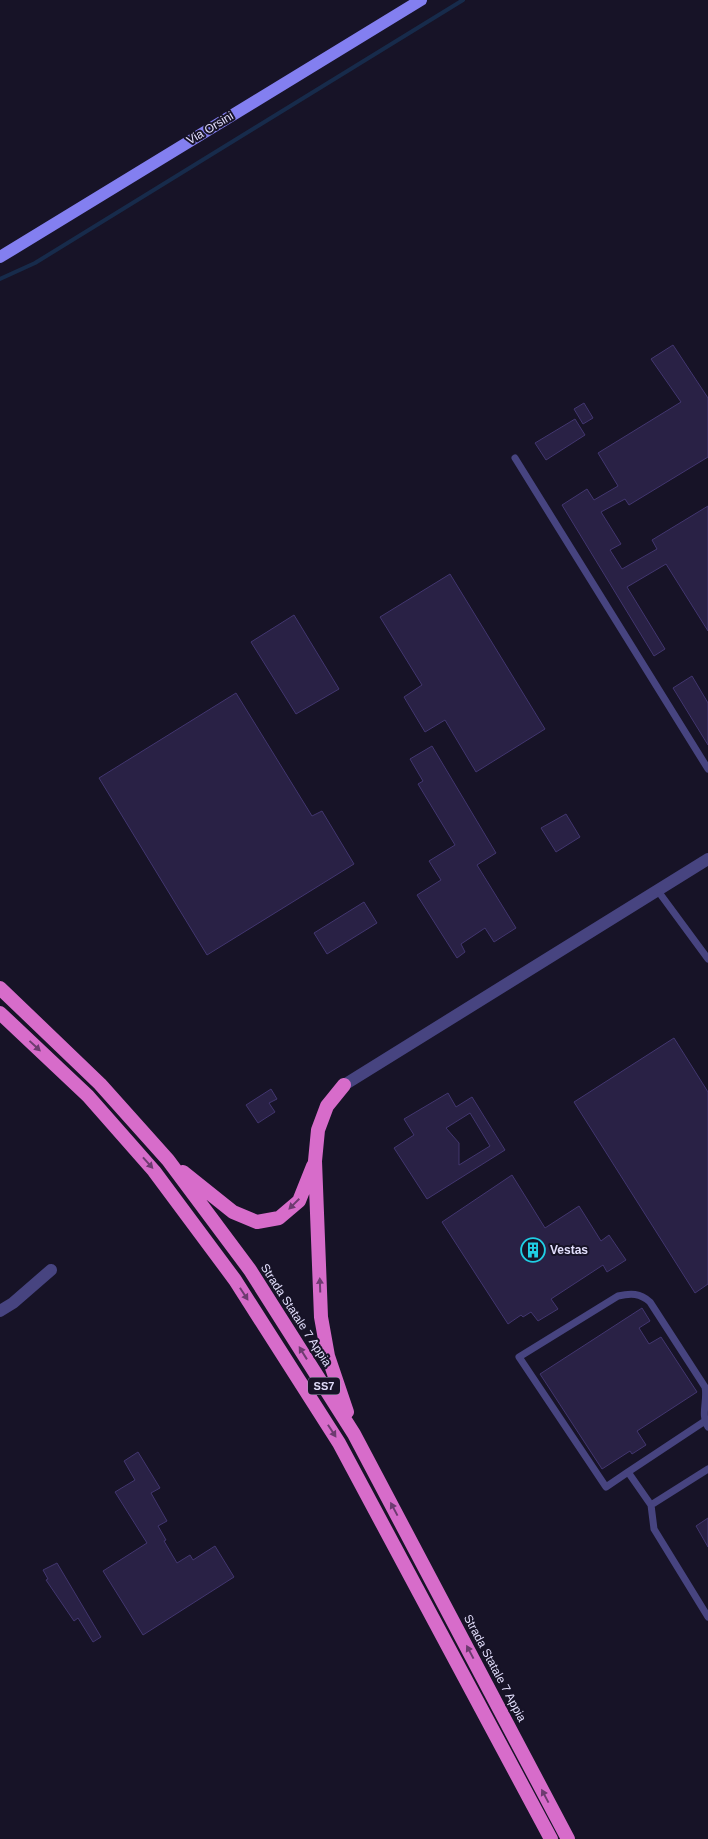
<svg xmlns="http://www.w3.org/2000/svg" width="708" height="1839" viewBox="0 0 708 1839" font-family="Helvetica,sans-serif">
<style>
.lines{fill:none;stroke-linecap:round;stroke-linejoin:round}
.stream{stroke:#172b4b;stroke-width:4}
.building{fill:#292145;stroke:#42366f;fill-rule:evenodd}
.service{stroke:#474480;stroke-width:7}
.minor{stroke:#474480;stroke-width:12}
.secondary{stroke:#837ff0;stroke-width:12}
.trunk{stroke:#d76cca;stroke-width:14}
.oneway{fill:#6d3b70}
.labels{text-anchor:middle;stroke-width:4;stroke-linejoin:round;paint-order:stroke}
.shield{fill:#171327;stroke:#a4a0bb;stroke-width:1}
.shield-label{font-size:11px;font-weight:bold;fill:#e1ddfb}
.street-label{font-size:12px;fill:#e1ddfb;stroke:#171327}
.poi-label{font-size:12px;font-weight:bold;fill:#e1ddfb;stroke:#171327;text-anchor:start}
</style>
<rect width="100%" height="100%" fill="#171327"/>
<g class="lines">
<!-- stream -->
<path class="stream" d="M0,279L35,263L463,0"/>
</g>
<!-- building -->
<path class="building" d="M673,345L708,398V457L629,505L625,499L601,512L621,544L610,550L622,569L657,549L652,540L708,506V631L666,564L627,587L665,649L654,656L562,505L587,489L594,500L618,486L598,453L681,402L651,359Z
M584,403L593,418L583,424L574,409Z
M575,419L585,435L546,460L535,443Z
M450,574L545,729L476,772L445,720L425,732L404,697L422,685L380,617Z
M294,615L339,689L296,714L251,642Z
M692,676L708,703V745L673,688Z
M236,693L312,816L322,811L354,864L207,955L99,778Z
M432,746L496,853L477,865L516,928L494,942L485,928L461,944L465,952L457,958L417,895L441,880L429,861L455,845L418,784L423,781L410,759Z
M566,814L580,837L556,852L541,828Z
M364,902L377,923L327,954L314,933Z
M674,1038L708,1092V1284L695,1293L574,1102Z
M271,1089L277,1099L269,1103L275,1112L258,1123L246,1105Z
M448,1093L456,1107L472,1097L505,1150L427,1199L394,1148L414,1135L404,1119ZM470,1113L490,1146L459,1165V1143L446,1128Z
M512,1175L545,1228L579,1206L601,1241L609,1235L626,1260L607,1272L603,1265L551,1299L558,1309L538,1321L531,1312L523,1317L521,1315L508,1324L442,1222Z
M642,1308L650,1321L639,1328L649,1344L661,1337L697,1392L637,1431L646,1445L632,1454L630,1451L602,1469L540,1374Z
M138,1452L160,1488L151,1493L167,1521L158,1526L166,1540L164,1541L177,1563L190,1555L193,1560L215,1546L234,1577L143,1635L103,1571L147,1543L115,1492L135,1480L124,1461Z
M708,1518V1547L696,1526Z
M57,1563L101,1637L93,1642L78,1618L74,1621L46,1580L48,1579L43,1570Z"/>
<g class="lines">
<!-- service -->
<path class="service" d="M515,458L708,769
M658,891L708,959
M708,1469L651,1505L654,1529L708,1617
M628,1472L705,1421
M651,1505L628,1472L606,1487L519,1357L618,1296C631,1293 640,1293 650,1302L705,1387C708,1401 700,1414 708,1427"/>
<!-- minor -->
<path class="minor" d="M344,1085L708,859
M0,1311L13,1303L51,1270"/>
<!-- secondary -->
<path class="secondary" d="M0,257L421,0"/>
<!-- trunk -->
<path class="trunk" d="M0,988L100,1084L168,1160L250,1270L354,1434L568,1839
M0,1013L88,1096L154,1171L235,1280L339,1443L551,1839
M344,1085L327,1106L318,1130L315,1161L321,1317L328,1356L347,1412
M183,1172L233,1212L257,1222L279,1218L299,1201L313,1166"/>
</g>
<!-- one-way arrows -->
<defs><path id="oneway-solid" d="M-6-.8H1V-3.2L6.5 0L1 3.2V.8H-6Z" transform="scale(1.25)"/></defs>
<g class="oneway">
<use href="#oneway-solid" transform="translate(35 1046) rotate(43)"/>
<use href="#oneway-solid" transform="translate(148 1163) rotate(48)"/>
<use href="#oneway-solid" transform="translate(294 1204) rotate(135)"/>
<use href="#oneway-solid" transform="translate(320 1285) rotate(-92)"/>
<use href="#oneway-solid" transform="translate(244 1294) rotate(57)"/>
<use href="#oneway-solid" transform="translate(303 1353) rotate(-122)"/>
<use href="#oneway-solid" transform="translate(332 1431) rotate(57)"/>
<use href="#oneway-solid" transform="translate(394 1509) rotate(-118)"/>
<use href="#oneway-solid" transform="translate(470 1652) rotate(-118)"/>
<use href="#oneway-solid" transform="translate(545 1796) rotate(-118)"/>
</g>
<!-- icons -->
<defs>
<g id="building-ring" transform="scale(1.25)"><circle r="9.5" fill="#171327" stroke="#20cee4" stroke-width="1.5"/><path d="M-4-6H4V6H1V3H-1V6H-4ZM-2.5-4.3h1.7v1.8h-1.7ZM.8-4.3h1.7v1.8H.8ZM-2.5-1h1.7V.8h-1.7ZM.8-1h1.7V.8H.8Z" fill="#20cee4"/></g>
</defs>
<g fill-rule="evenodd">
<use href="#building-ring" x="533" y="1250"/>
</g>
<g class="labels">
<!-- shield labels -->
<rect class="shield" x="308" y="1377.5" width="32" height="17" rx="4"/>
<g class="shield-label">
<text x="324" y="1390">SS7</text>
</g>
<!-- street labels -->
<g class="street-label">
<text transform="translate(210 128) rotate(-31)" y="4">Via Orsini</text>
<text transform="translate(296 1315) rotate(57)" y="4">Strada Statale 7 Appia</text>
<text transform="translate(495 1668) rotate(62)" y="4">Strada Statale 7 Appia</text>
</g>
<!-- poi labels -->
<g class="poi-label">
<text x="550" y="1254">Vestas</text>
</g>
</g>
</svg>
